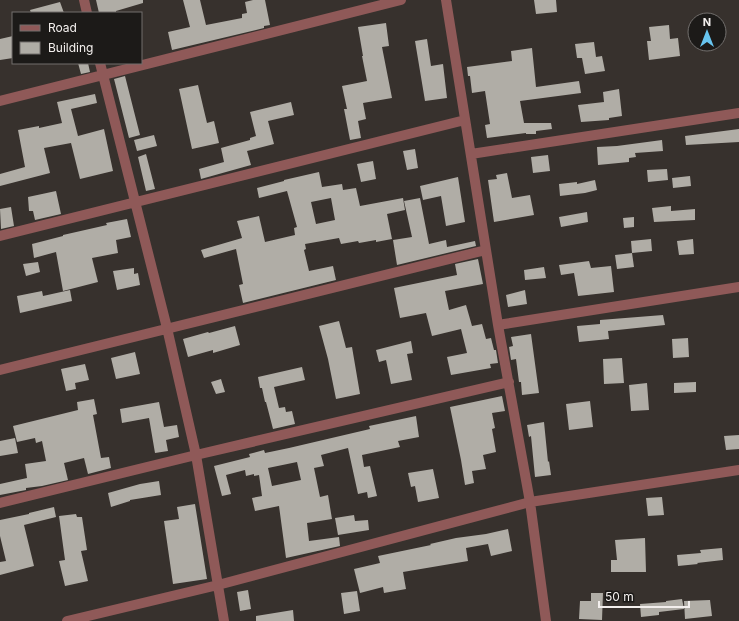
<svg xmlns="http://www.w3.org/2000/svg" width="739" height="621" viewBox="0 0 739 621" font-family="Inter,sans-serif">
<style>
.building{fill:#b0ada6;fill-rule:evenodd}
.lines{fill:none;stroke-linecap:round;stroke-linejoin:round}
.minor{stroke:#8f5958;stroke-width:10}
</style>
<rect width="100%" height="100%" fill="#37312d"/>
<!-- building -->
<path class="building" d="M96,0H143V3L116,11V13H99Z
M183,0H200L206,25L242,18V14L247,13L245,2L253,0H265L270,25L264,26V28L172,50L168,32L190,27Z
M534,0H556L557,12L536,14Z
M60,2L64,13H31L30,10Z
M386,23L389,46L382,47L392,98L363,103L366,119L358,121L361,138L350,140L344,109H347L342,86L367,81L362,56H363L358,27Z
M669,25L670,39L678,38L680,56L649,60L647,41H651L649,27Z
M13,36V58L0,60V39Z
M427,39L431,66L443,64L447,98L425,101L415,41Z
M594,42L596,57L602,56L605,71L585,74L582,58H577L575,44Z
M532,48L536,87L579,81L581,93L520,101L524,123H551L552,129L536,131V134H526V133L487,138L485,125L490,124L485,91L472,93L470,76H468L467,67L512,61L511,51Z
M78,63H88L90,72L81,74Z
M125,76L140,135L129,138L114,79Z
M198,85L207,123L214,121L219,143L192,149L179,89Z
M619,89L622,116L609,118V120L581,122L578,105L604,102L603,92Z
M95,94L97,103L71,109L78,136L104,129L113,171L80,179L71,143L44,148L50,173L0,186V174L25,167L18,130L39,126V128L62,123L57,102Z
M291,102L294,115L268,121L274,144L247,151L251,165L201,179L199,169L224,162L221,148L250,140V138L256,136L250,112Z
M739,129V142L686,145L685,136Z
M154,135L157,146L137,151L134,140Z
M662,140L663,151L635,153L636,157L629,158V162L598,165L597,147L617,146Z
M415,149L418,168L407,170L403,151Z
M146,154L155,189L146,191L138,157Z
M548,155L550,171L533,173L531,157Z
M373,161L376,179L361,182L357,164Z
M667,169L668,180L648,182L647,170Z
M319,172L322,187L342,184L343,190L356,188L360,206L403,198L405,210L387,214L392,239L376,242V240L359,243L358,241L341,244L339,238L305,244L306,249L304,250L309,271L333,266L336,280L243,303L239,285L243,284L236,249L204,258L201,250L242,238L237,221L259,216L265,242L295,235L294,228L297,227L287,191L259,198L257,188L284,181V180ZM331,198L335,220L316,224L311,202Z
M507,173L512,198L530,195L534,215L494,222L488,180L497,179L496,175Z
M690,176L691,186L673,188L672,178Z
M458,177L465,222L446,226L441,196L423,200L420,186Z
M595,180L597,190L585,193L560,196L559,184L577,182V184Z
M56,191L61,214L35,220L33,211H29L28,197Z
M420,198L429,244L446,240L447,247L475,241L476,246L397,265L393,240L412,237L404,201Z
M671,206V211L695,209V220L654,222L652,208Z
M11,207L14,226L1,229L0,209Z
M587,212L588,222L561,227L559,217Z
M634,217V227L624,228L623,218Z
M127,219L131,237L116,240L118,253L92,258L98,282L63,291L56,252L34,258L32,244L63,236V235L107,225L106,223Z
M651,239L652,251L632,253L634,267L617,269L615,255L632,253L631,241Z
M693,239L694,254L679,255L677,241Z
M478,259L483,284L445,291L449,310L466,305L472,326L482,324L486,339L491,338L494,350H496L498,363L490,364L491,368L451,375L447,357L467,353L461,329L432,336L426,313L400,318L394,288L457,275L455,264Z
M589,261L591,268L611,266L614,292L578,296L574,273L561,275L559,265Z
M38,262L40,272L26,276L23,264Z
M544,267L546,278L525,280L524,270Z
M134,268V274L138,273L140,285L117,290L113,271Z
M70,290L72,301L20,313L17,296L42,291L43,296Z
M525,290L527,304L508,307L506,295Z
M663,315L665,325L608,331L609,339L579,342L577,326L600,324V320Z
M339,321L346,348L352,347L360,394L336,399L328,359L319,326Z
M235,326L240,345L213,353V350L188,357L183,339L208,332L209,333Z
M531,334L539,393L522,395L521,382H519L516,359L511,360L509,347L513,346L511,337Z
M688,338L689,357L673,358L672,339Z
M411,341L413,353L407,354L412,380L391,384L386,360L379,362L376,350Z
M135,352L140,374L116,379L111,358Z
M622,358L624,383L604,384L603,359Z
M85,364L89,380L75,383L76,389L66,391L61,369Z
M302,367L305,380L274,387L279,408L285,407L286,412L292,411L295,424L273,429L266,402H265L262,388H260L258,377Z
M221,379L225,392L216,394L211,382Z
M696,382V392L674,393V383Z
M647,383L649,410L631,411L629,385Z
M502,396L505,411L492,413L495,428L492,429L496,452L483,455L486,469L472,471L474,483L465,485L461,460L450,407Z
M94,399L97,414L93,415L101,458L109,457L111,468L88,474L84,458L64,463L68,480L42,486L26,488V490L0,495V484L27,478L25,464L46,461L42,441L36,443L35,438L17,442L13,426L78,410L77,402Z
M590,401L593,427L569,430L566,404Z
M159,402L164,427L177,425L179,437L166,440L168,451L155,453L149,418L122,423L120,409Z
M416,416L419,437L398,441L400,447L362,455L364,467L370,466L377,496L368,498L367,492L358,494L348,448L321,455L324,466L314,468L320,497L328,495L332,519L307,523L309,541L339,537L340,546L286,558L279,506L255,511L252,498L262,496L259,475L254,476V474L246,476L245,470L226,475L231,494L222,496L214,466L250,457L249,454L264,450L265,453L289,448L370,429L369,426ZM297,462L301,480L272,486L268,468Z
M544,422L548,462L549,461L551,475L535,477L531,436L529,437L527,425Z
M739,435V449L726,450L724,436Z
M15,438L18,453L0,456V441Z
M433,469L439,498L418,502L415,486L411,487L408,473Z
M159,481L161,495L130,500V501L111,507L108,493L140,484Z
M662,497L664,515L648,516L646,498Z
M195,504L207,579L173,584L164,521L179,519L177,507Z
M54,507L56,517L24,525L34,566L0,575V562L6,561L0,536V520L29,514V513Z
M76,514L77,517H82L87,550L81,551L88,581L65,586L59,561L65,560L59,516Z
M354,515L355,521L368,520L369,530L338,535L335,518Z
M508,529L512,551L491,556L488,544L466,548L468,561L403,572L406,589L384,593L383,587L360,593L354,569L380,563L378,556L431,545L430,544L456,538L486,534Z
M645,538L646,572H611V560H617L615,540Z
M722,548L723,560L697,563L698,564L678,566L677,555L701,553L700,550Z
M248,590L251,609L240,611L237,592Z
M357,591L360,611L344,614L341,593Z
M591,593H603L602,620L579,619L580,601H591Z
M682,599L684,609L659,612V615L641,617L640,604L666,602V601Z
M710,600L712,616L685,619L684,601Z
M293,610L294,621H256V616Z"/>
<g class="lines">
<!-- minor -->
<path class="minor" d="M84,0L87,13
M446,0L498,325L530,502L546,621
M100,63L167,328L196,455L224,621
M0,101L401,0
M471,154L739,113
M0,236L465,120
M498,325L739,287
M0,370L486,250
M0,503L196,455L509,382
M67,621L218,585L530,502L739,470"/>
</g>
<!-- legend -->
<rect x="12" y="12" width="130" height="52" fill="#1c1a18" stroke="#726f6d"/>
<rect x="20" y="25" width="20" height="6" fill="#8f5958" stroke="#726f6d"/>
<text x="48" y="32" font-size="12" fill="#f3efed">Road</text>
<rect x="20" y="42" width="20" height="12" fill="#b0ada6" stroke="#726f6d"/>
<text x="48" y="52" font-size="12" fill="#f3efed">Building</text>
<!-- north arrow -->
<g transform="translate(707 32)"><circle r="19" fill="#1c1a18" stroke="#726f6d"/>
<path d="M0-3L7 15L0 10L-7 15Z" fill="#67c4ef"/>
<text y="-6" font-size="11" font-weight="bold" text-anchor="middle" fill="#f3efed">N</text>
</g>
<!-- scale -->
<path d="M599 601v6h90v-6" fill="none" stroke="#f3efed" stroke-width="2"/>
<text x="605" y="601" font-size="12" fill="#f3efed" stroke="#1c1a18" stroke-width="3" paint-order="stroke">50 m</text>
</svg>
